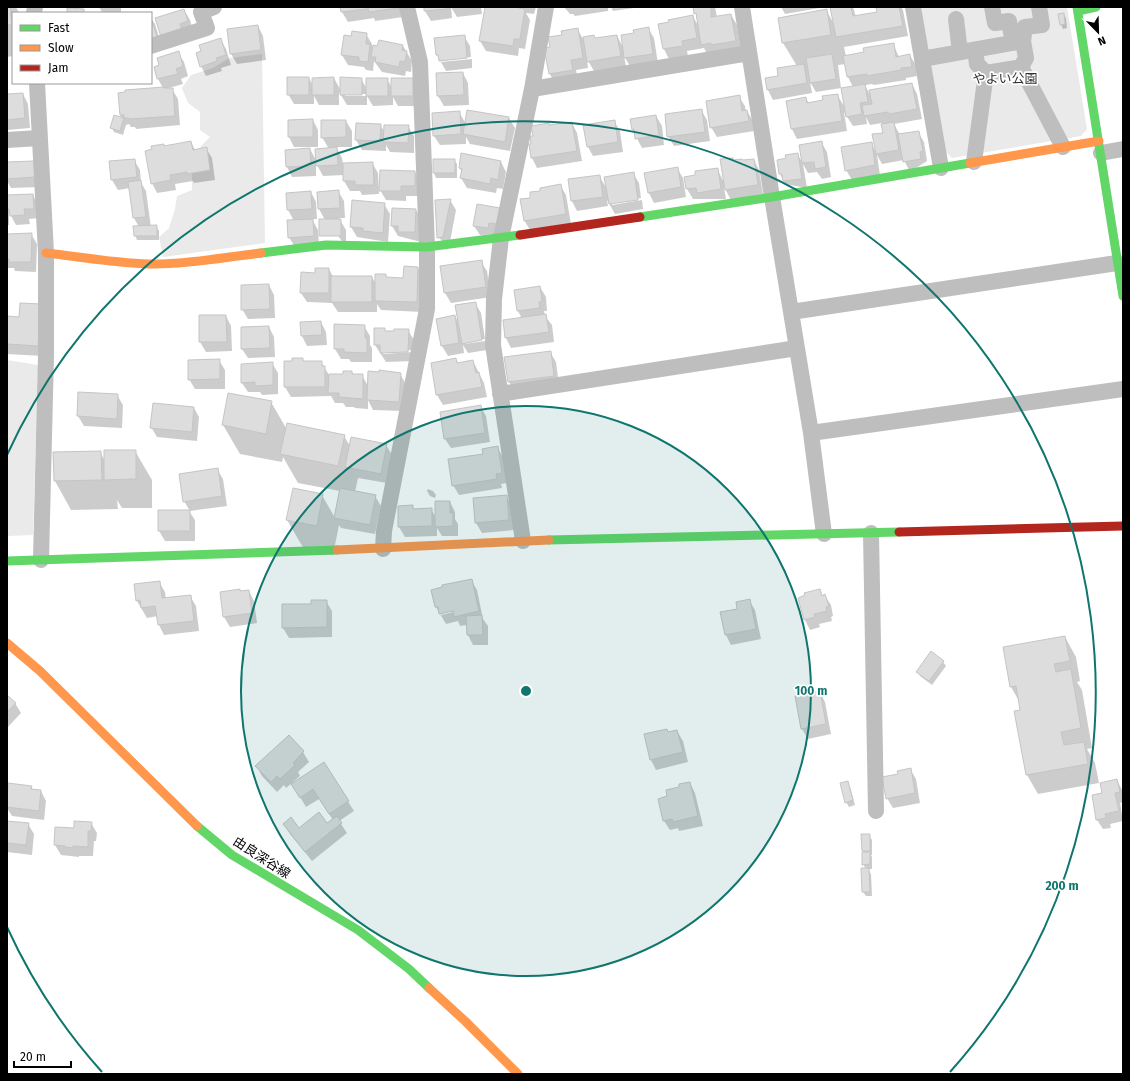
<svg xmlns="http://www.w3.org/2000/svg" width="1130" height="1081" viewBox="0 0 1130 1081" font-family="'Fira Sans','Noto Sans JP',sans-serif">
<style>
.green{fill:#eaeaea}
.shadow{fill:#0003;fill-rule:evenodd}
.building{fill:#ddd;stroke:#c5c5c5}
.lines{fill:none;stroke-linecap:round;stroke-linejoin:round}
.street{stroke:#bebebe;stroke-width:16}
.fast{stroke:#63d668;stroke-width:9}
.slow{stroke:#ff974d;stroke-width:9}
.jam{stroke:#b3261e;stroke-width:9}
.ring{fill:none;stroke:#0f766e;stroke-width:2}
.labels{text-anchor:middle;stroke-width:3.5;stroke-linejoin:round;paint-order:stroke}
.park-label{font-size:13px;fill:#303030;stroke:#fff}
.street-label{font-size:13px;fill:#000;stroke:#fff}
.centre{fill:#0f766e;stroke:#fff;stroke-width:2}
.ring-label{font-size:12px;text-anchor:middle;font-weight:bold;fill:#0f766e;stroke:#fff;stroke-width:3.5;stroke-linejoin:round;paint-order:stroke}
</style>
<rect width="100%" height="100%" fill="#fff"/>
<!-- green -->
<path class="green" d="M921,7H1067L1087,129L1081,136L952,158L945,151Z
M262,54L265,243L163,257L159,237L169,228L175,209L177,196L192,190V174L201,146L210,137L200,130V112L188,103L182,88L191,75L213,68L229,58Z
M7,360L38,365L33,535L7,536Z"/>
<!-- shadow -->
<path class="shadow" d="M7,7H16L19,13H13V56L7,57Z
M99,7H121V12H102Z
M341,7H401L403,17L375,21L374,18L348,22L342,12Z
M425,7H451L452,18L431,21L425,11Z
M451,7H481L482,14L457,17Z
M486,7H536L534,14L526,13L530,20L525,49L519,48L518,56L486,51L480,41Z
M564,7H608V11L575,16L573,14H570Z
M611,7H641L613,11Z
M695,7H715L717,17L731,15L737,25L741,51L707,54L704,48L687,51L688,56L669,59L664,49L659,25L693,17L698,25Z
M781,7H825L785,14Z
M831,7H853L856,17L878,13L881,7H901L903,10L908,36L844,47L846,56L865,53L893,44L899,57L910,56L916,65L917,76L906,78V80L874,85L872,84L865,85L871,97L912,84L917,94L922,119L894,124L900,135L918,132L924,142L927,161L910,172L904,160L882,164L877,155L880,175L852,180L846,170L871,143L876,152L884,134L882,123L870,125L866,117L867,124L853,126L844,112L847,131L797,139L792,129L806,98L809,104L824,101L837,95L846,109L853,87L848,77L846,64L838,65L841,88L816,92L810,82L812,93L773,100L768,90L779,76L797,66L783,43L826,10L834,24Z
M184,10L190,20L193,31L167,46Z
M1063,14L1066,18L1067,28L1063,29L1061,24Z
M151,18L155,24L162,47L151,51Z
M258,26L263,36L266,60L237,64L231,54L228,30Z
M648,28L654,38L658,64L631,68L624,56L626,66L594,71L587,59L588,68L576,70L578,80L555,84L550,74L545,49L551,48L563,36L577,29L585,42L617,36L623,47L635,34Z
M366,34L372,44V46L378,47L403,46L412,61L411,72L406,71L405,76L382,72L374,61L373,71L366,70L364,67L348,65L342,55L352,37Z
M464,36L470,46L471,57L441,60V62L472,59V68L446,71L437,55Z
M220,39L226,49L231,65L221,68L222,71L206,76L201,66Z
M178,53L184,62L188,76L181,79L183,84L165,89H172L178,99L180,125L136,129L135,127H131L129,124L126,125L123,135L114,132L112,128L122,118L120,115L163,88L158,79L155,67L161,65Z
M463,73L468,83L469,105L444,106L438,96Z
M309,78L313,86L334,78L341,91L361,79L367,89L387,79L392,88L412,79L418,106H398L393,97V105L373,106L367,96V105H347L339,92V105H319L314,96V104H294L288,94ZM345,94H367V96H345Z
M23,94L28,104L30,128L7,130V95Z
M739,97L745,106L746,112L747,111L753,121L754,131L717,137L711,127Z
M701,110L707,120L710,141L674,146L668,136Z
M468,111L509,118L515,128L510,151L470,144L466,137V144L440,145L434,136L459,112L466,124Z
M656,116L662,126L664,145L642,148L632,129Z
M313,120L318,130V147H294L289,137V121Z
M346,121L352,131V147H336L342,158L343,164L372,163L378,173L379,194L362,195L360,191H350L344,181V175L323,176L316,163V176L292,177L287,167L310,149L317,162L329,149L322,137Z
M614,121L620,131L623,152L593,156L588,147Z
M572,123L577,133L582,161L537,168L532,158L530,145L549,126Z
M356,124L380,125L384,131L408,126L414,136V153L390,152L386,145V151L362,150L356,140Z
M191,142L195,150L206,148L212,158L215,180L194,183L193,181L175,184L176,190L157,193L152,183L163,145L165,147Z
M821,142L827,152L831,177L822,179L817,172L808,173L803,164L807,188L785,184L780,174L787,159L797,154L803,163L800,146Z
M733,159L734,161L754,160L759,170L763,194L731,200L724,187L726,199H693L687,189L717,169L724,182Z
M134,160L140,170L141,183L146,191L151,227L156,226L159,231V240H137L135,235L139,227L134,218L130,188L118,190L112,180Z
M434,160H454L457,164V178H436L434,173Z
M33,162L40,187L11,188L7,181V163Z
M501,162L506,172L503,189L497,188L496,193L467,188L461,178L462,173L460,168Z
M677,168L683,178L686,197L654,203L649,193Z
M415,172L420,181V196H406V201L386,200L380,190Z
M633,173L639,183L641,198L612,203V205L642,200L643,209L615,214L607,200L608,206L577,211L572,201L569,180L599,176L607,189Z
M560,185L566,195L571,224L530,230L524,220L531,199L542,192Z
M338,191L344,201L345,218H339L346,230V246L325,220L319,209Z
M311,192L316,202L317,219H312L318,230L319,246L295,247L289,237L294,221L288,210L287,194Z
M33,195L38,205L39,218L29,219L30,224L16,225L9,212V225H7V202Z
M450,200L456,210L449,247L438,237Z
M384,204L390,214L388,242L357,237L351,227Z
M499,209L502,234L480,235L474,226Z
M416,210L422,220L421,242L398,236L392,226Z
M31,234L37,244L36,272L15,271L14,268H7V235Z
M481,262L487,271L491,297L451,303L445,293Z
M418,268L423,278L422,312L381,310L377,304V312H338L332,303L307,302L301,293L316,274L329,269L333,277H372L376,284L386,275L387,279H404Z
M269,285L274,295L275,318L248,319L242,309Z
M540,287L546,297L547,311H544L545,316L552,325L554,342L511,348L506,338L522,319L518,311L515,291Z
M475,303L481,313L485,339L465,342V344L485,341L487,350L468,353L463,345L464,353L448,356L442,346L438,319L455,316L460,325Z
M46,315L43,356L7,354V317L20,318Z
M226,316L231,326L232,351L206,352L200,342Z
M321,322L326,332L327,345L307,346L302,336Z
M364,326L370,336V345L372,348V362H351L349,359H341L335,349Z
M269,327L274,337L275,357L248,358L242,349Z
M384,329L386,332L408,330L414,340L413,361L386,362L375,345ZM413,350V352L383,354V351Z
M550,352L556,362L559,385L515,392L509,382L506,358Z
M303,359L304,362H321L329,375H344L352,372L354,375H362L368,386L369,372H388L400,374L406,384L404,411L373,410L368,400V409L355,408L354,407H346L343,403H335L331,396L291,397L285,387V362Z
M456,359L458,364L473,361L484,383L487,397L443,405L437,395L432,363Z
M219,360L225,370V389H195L189,379Z
M272,363L278,373V394L262,395L260,392H248L242,383Z
M117,395L123,405L122,428L84,426L78,416Z
M271,402L286,428L344,436L350,446L386,445L392,455L387,483L358,478L355,492L375,496L381,506L375,534L341,528L339,525L333,555L304,549L287,520L322,495L335,518L340,491L298,483L283,457L282,462L240,454L223,425Z
M480,406L486,416L490,442L451,448L445,439Z
M194,408L199,417L197,441L157,437L151,427Z
M497,447L503,457L507,483L501,484L502,488L459,495L453,485L484,455Z
M135,451L152,480V508H122L117,500L118,509L71,510L55,481L54,453L100,452L105,461Z
M217,469L223,479L227,506L189,511L195,520V541H165L159,531V511H190L184,501Z
M428,489L433,491L436,495L435,498L430,496L427,491Z
M506,496L512,506L514,530L482,533L476,523Z
M450,502L455,512V519L458,524V536H442L437,528V536L405,537L399,527V507L412,506L415,510L431,509L436,518Z
M471,580L477,590L483,619L488,626V645H473L468,635L467,625L460,626L458,621L446,624L436,607L432,591ZM457,609L458,611L441,615V613Z
M159,582L165,592L166,599L190,596L196,606L199,631L164,635L159,625L158,616L147,618L137,601Z
M240,590L241,592L249,591L254,601L257,623L230,627L224,617Z
M819,590L823,596H825L831,605L833,616L831,617L832,621L819,624L820,627L810,630L805,620Z
M749,600L755,610L761,639L731,645L726,635L739,610Z
M326,601L332,611V637L289,638L283,628V605H312Z
M1065,637L1076,657L1080,681L1077,682L1082,690L1092,748L1087,749L1095,763L1099,783L1038,794L1027,775L1019,701L1011,687L1004,648Z
M943,662L946,666L932,685L920,676L918,672Z
M820,692L825,702L831,734L808,739L802,729Z
M7,696L15,703L21,713L7,728Z
M677,731L683,741L688,762L656,770L651,760L668,733Z
M289,736L303,752L309,762L298,772L300,776L293,782V783L324,764L354,811L339,821L347,833L312,861L290,834L284,824L299,829L327,825L333,820L319,799L306,807L292,783L286,788L284,785L277,792L262,776L257,767Z
M910,769L916,779L920,803L893,808L887,798L899,775Z
M1117,780L1123,792V802L1120,803L1123,821L1110,824L1111,828L1103,829L1097,820L1103,794Z
M847,782L850,787L855,805L849,807L846,802Z
M690,783L695,793L703,826L679,831L678,828L670,830L664,821L680,788Z
M9,784L31,787L33,790L41,791L46,801L44,820L12,816L7,808Z
M7,822L28,824L34,834L32,855L7,852Z
M91,823L97,833L96,841H94L93,856H79V857L61,855L55,845L75,829Z
M869,835L872,840V855H871L872,857V869H868L871,874L872,896H866L863,892L866,869L863,864L864,853L863,850Z"/>
<!-- building -->
<path class="building" d="M7,7H10L12,25H7Z
M340,7H367V9L341,12Z
M368,7H398V8L369,12Z
M424,7H447V9L424,11Z
M485,7H514L525,9L520,39H514L513,46L479,41Z
M693,7H711V17L731,14L736,41L711,45V43L701,45L696,13L694,14Z
M830,7H851L853,16L877,12L876,8L880,7H899L903,26L836,37Z
M67,8L84,9V13H91H67Z
M184,9L188,21L180,24L182,30L161,37L155,18Z
M827,9L831,35L782,43L778,18Z
M1064,13L1065,24L1060,25L1058,14Z
M693,15L697,38L682,41L683,46L663,49L658,24L669,22L668,20Z
M151,18L157,37L151,39Z
M258,25L261,50L230,54L227,29Z
M649,27L653,54L624,58L621,35L634,33L633,30Z
M578,28L583,58L571,60L573,70L549,74L544,48L550,47L548,37L562,35L561,31Z
M352,31L367,33L366,44H370L368,62L359,61V57L341,55L344,35L351,36Z
M465,35L467,58L439,61L438,55H436L434,38Z
M594,35L595,38L617,35L621,56L587,62L583,37Z
M221,38L226,55L216,58L217,61L200,67L196,53L201,51L199,45Z
M379,40L403,45L402,50L407,51L405,62L400,61L399,67L375,62L376,57H371L373,45L377,46Z
M894,43L896,57L910,54L912,67L901,68V70L867,76V74L847,77L843,56L864,52L863,48Z
M179,51L183,66L176,69L178,74L157,79L154,67L159,65L157,58Z
M832,54L836,79L810,83L806,58Z
M804,64L807,83L767,90L765,78L778,76L777,68Z
M463,72L464,95L437,96L436,73Z
M287,77H309V95H287Z
M334,77V95H312V78Z
M340,77L362,78V95H340Z
M366,78H388V96H366Z
M391,78H413V96H391Z
M912,83L917,109L889,114L888,112L864,116L862,105L872,104L869,90Z
M865,84L868,102L860,103L862,114L846,117L841,88Z
M164,87V88H173L175,116L129,119V118H124V115H120L118,93L125,92V90Z
M23,93L25,118L7,120V94Z
M838,94L842,121L791,129L786,101L806,97L807,103L823,100L822,96Z
M740,95L742,111L747,110L749,121L710,128L706,101Z
M702,109L705,132L667,137L665,114Z
M467,110L509,117L505,142L463,134Z
M460,111L461,134L433,136L432,113Z
M114,115L124,118L120,131L110,128Z
M656,115L659,135L635,139L634,129L632,130L630,119Z
M313,119V137H288V120Z
M321,120H346V137L321,138Z
M615,120L618,142L587,147L583,125Z
M572,122L577,151L531,158L529,144H531L530,136H533L531,126L549,123V125Z
M894,122L899,150L876,154L872,134L883,133L881,124Z
M356,123L381,124L380,141L355,140Z
M384,125H409L408,143L383,142Z
M919,131L923,151L920,152L921,159L903,162L898,134Z
M191,141L193,150L207,147L210,170L187,174V172L170,175L171,180L151,184L145,151L152,149L151,146L164,144V146Z
M822,141L826,167L815,169L814,162L802,163L799,145Z
M872,142L875,165L845,171L841,147Z
M337,147L338,165L316,166L315,149Z
M310,148L311,166L286,167L285,150Z
M461,153L501,161L498,180L491,178L490,184L460,178L462,169L459,168Z
M798,153L802,179L783,181L782,174H779L777,160L786,158L785,155Z
M733,158V160L742,159L743,160L754,159L758,184L757,185L725,190L720,159Z
M135,159L137,177L111,180L109,161Z
M433,159H455V173H433Z
M34,161L35,177L7,179V162Z
M373,162L374,185H355V181H343V163Z
M678,167L681,187L648,193L644,173Z
M718,168L721,189L697,193L696,188L686,189L684,177L695,175V171Z
M380,170L415,171V186H401V191H379Z
M634,172L638,200L609,204L604,177Z
M600,175L603,197L571,201L568,179Z
M141,180L146,217L133,218L128,182Z
M561,184L566,214L524,221L520,199L530,198V192L540,191V188Z
M339,190L340,208L318,209L317,192Z
M311,191L312,209L287,210L286,193Z
M33,194L34,209H24L25,215L10,216L9,209H7V195Z
M451,199L443,237L437,238L435,200Z
M352,200L385,203L383,233L363,231V228L350,227Z
M477,204L500,208L497,224L489,223L488,228L473,226Z
M392,208L416,209L415,232H398V226H391Z
M313,219L314,236L288,238L287,220Z
M319,219H341V236H319Z
M157,225V236H134L133,226Z
M32,233L31,262H9V259H7V234Z
M482,260L486,287L444,293L440,266Z
M404,266L418,267L417,302L375,301V274H386V277L403,278Z
M315,268H329V293H300L301,272L315,273Z
M331,276H372V302H331Z
M269,284L270,309L241,310V285Z
M540,286L542,301L539,302L540,308L517,311L514,290Z
M476,302L482,340L462,344L455,305Z
M20,303L41,304L38,346L7,344V316L19,317Z
M546,314L549,332L505,338L503,320Z
M199,315H226L227,342H199Z
M455,315L459,343L441,346L436,319Z
M321,321L322,335L301,336L300,322Z
M334,324L365,325V338L367,337V353L344,352V349H334Z
M269,326L270,348L241,349V327Z
M374,328H385V331H394V329H409L408,352L380,353V345H374Z
M551,351L554,376L508,382L504,357Z
M292,358H303V361H322V366H325V387H284V361H292Z
M456,358L457,363L473,360L476,373L479,372L482,387L436,395L431,363Z
M220,359V379L188,380V360Z
M273,362V385L255,386V382L241,383V364Z
M379,370L401,373L399,402L367,400L368,371L379,372Z
M343,371H352V374H363V399L339,397V393H328L329,374H343Z
M78,392L118,394L117,419L77,416Z
M228,393L272,401L266,434L222,425Z
M153,403L194,407L192,432L150,428Z
M481,405L485,433L444,439L440,412Z
M287,423L345,435L338,466L280,454Z
M351,437L387,444L381,474L345,467Z
M498,446L502,473L496,474L497,479L452,486L448,459L483,454L482,449Z
M104,450H136V479L104,480Z
M101,451L102,480L54,481L53,452Z
M218,468L222,496L183,502L179,474Z
M293,488L323,494L317,526L286,520Z
M340,488L376,495L370,525L334,518Z
M507,495L509,520L475,523L473,498Z
M435,501H450V513H453V526L435,527Z
M413,505V509L432,508V526L398,527V506Z
M158,510H190V531H158Z
M472,579L479,611L454,617L453,611L439,614L438,607H435L431,590L442,587V585Z
M160,581L162,598L191,595L194,621L158,625L155,606L141,608L140,600L136,601L134,584Z
M240,589V591L249,590L252,613L223,617L220,592Z
M820,589L822,596L825,594L829,606L826,607L827,611L814,614L815,617L804,620L798,598L805,595L804,593Z
M750,599L756,629L725,635L720,612L737,609L736,602Z
M311,600H327V627L282,628V604H311Z
M482,615L483,635H467L466,616Z
M1065,636L1070,661L1054,664L1056,672L1071,669L1081,728L1061,732L1064,745L1084,742L1088,764L1026,775L1014,711L1020,710L1016,686L1010,687L1003,647Z
M931,651L944,661L929,681L916,672Z
M820,691L826,724L801,729L795,696Z
M7,695L16,703L7,712Z
M667,729L668,732L677,730L683,752L650,760L644,734Z
M289,735L304,751L293,763L295,765L280,779L277,776L271,782L255,766Z
M324,762L349,801L329,814L313,789L300,798L291,784Z
M911,768L915,793L886,799L882,777L898,774L897,771Z
M1117,779L1120,792L1115,793L1119,811L1105,814L1106,818L1096,820L1092,795L1102,793L1100,783Z
M848,781L853,800L845,803L840,783Z
M690,782L698,816L673,822L672,819L663,821L658,799L667,796L666,790L679,787V784Z
M8,783L32,786L31,789L41,790L39,811L7,807Z
M319,812L327,823L337,816L342,823L305,852L283,824L291,817L299,828Z
M7,821L29,823L26,845L7,843Z
M74,821L92,822L91,831H88V847L73,846V848L65,847V846L54,845L55,827L74,828Z
M861,834H870V851H862Z
M862,852H870V864L862,865Z
M861,868H869L870,892H862Z"/>
<g class="lines">
<!-- street -->
<path class="street" d="M742,7L772,197L811,433L824,534
M913,7L941,168
M992,7L995,23L1009,21L1013,43
M1039,7L1042,25L1025,27L1023,41L1026,58L1021,67L1063,147
M34,13L35,7
M956,19L960,52
M151,46L207,28L201,12L214,7
M922,59L1023,41
M986,73L1021,67
M37,83L46,253V354L41,560
M532,89L749,53
M7,140L39,138
M1101,153L1123,149
M974,162L986,73L977,64L975,50
M791,312L1117,263
M500,394L797,348
M811,433L1123,389
M871,533L876,811
M523,541L493,345L494,299L501,238L532,89L546,7
M383,549L384,531L427,309V247L420,62L407,7"/>
<!-- fast -->
<path class="fast" d="M1077,7L1123,296
M1078,11L1096,7
M640,217L772,197L970,163
M261,253L326,245L427,247L520,235
M549,540L899,532
M7,561L337,550
M197,826L232,855L358,930L409,969L429,988"/>
<!-- slow -->
<path class="slow" d="M970,163L1099,141
M46,253C82,257 119,264 155,264C191,264 226,257 261,253
M337,550L549,540
M7,643L40,671L197,826
M429,988L465,1021L518,1074"/>
<!-- jam -->
<path class="jam" d="M520,235L640,217
M899,532L1123,526"/>
</g>
<!-- distance rings -->
<circle cx="526" cy="691" r="285" fill="#0f766e" fill-opacity=".12"/>
<g class="ring">
<circle cx="526" cy="691" r="285"/>
<path d="M102 1072A570 570 0 0 1 7 927M7 455A570 570 0 1 1 950 1072"/>
</g>
<g class="labels">
<!-- park labels -->
<g class="park-label">
<text x="1005" y="83">やよい公園</text>
</g>
<!-- street labels -->
<g class="street-label">
<text transform="translate(262 857) rotate(33)" y="5">由良深谷線</text>
</g>
</g>
<circle cx="526" cy="691" r="6" class="centre"/>
<g class="ring-label">
<text x="811" y="695">100 m</text>
<text x="1062" y="890">200 m</text>
</g>
<!-- border -->
<rect width="1130" height="1081" fill="none" stroke="#000000" stroke-width="16"/>
<!-- legend -->
<rect x="12" y="12" width="140" height="72" fill="#ffffff" stroke="#999999"/>
<rect x="20" y="25" width="20" height="6" fill="#63d668" stroke="#999999"/>
<text x="48" y="32" font-size="12" fill="#000000">Fast</text>
<rect x="20" y="45" width="20" height="6" fill="#ff974d" stroke="#999999"/>
<text x="48" y="52" font-size="12" fill="#000000">Slow</text>
<rect x="20" y="65" width="20" height="6" fill="#b3261e" stroke="#999999"/>
<text x="48" y="72" font-size="12" fill="#000000">Jam</text>
<!-- north arrow -->
<g transform="translate(1098 32) rotate(157)" stroke="#ffffff" stroke-width="3" paint-order="stroke">
<path d="M0-3L7 15L0 10L-7 15Z" fill="#000000"/>
<text y="-6" font-size="11" font-weight="bold" text-anchor="middle" fill="#000000">N</text>
</g>
<!-- scale -->
<path d="M14 1061v6h57v-6" fill="none" stroke="#000000" stroke-width="2"/>
<text x="20" y="1061" font-size="12" fill="#000000" stroke="#ffffff" stroke-width="3" paint-order="stroke">20 m</text>
</svg>
